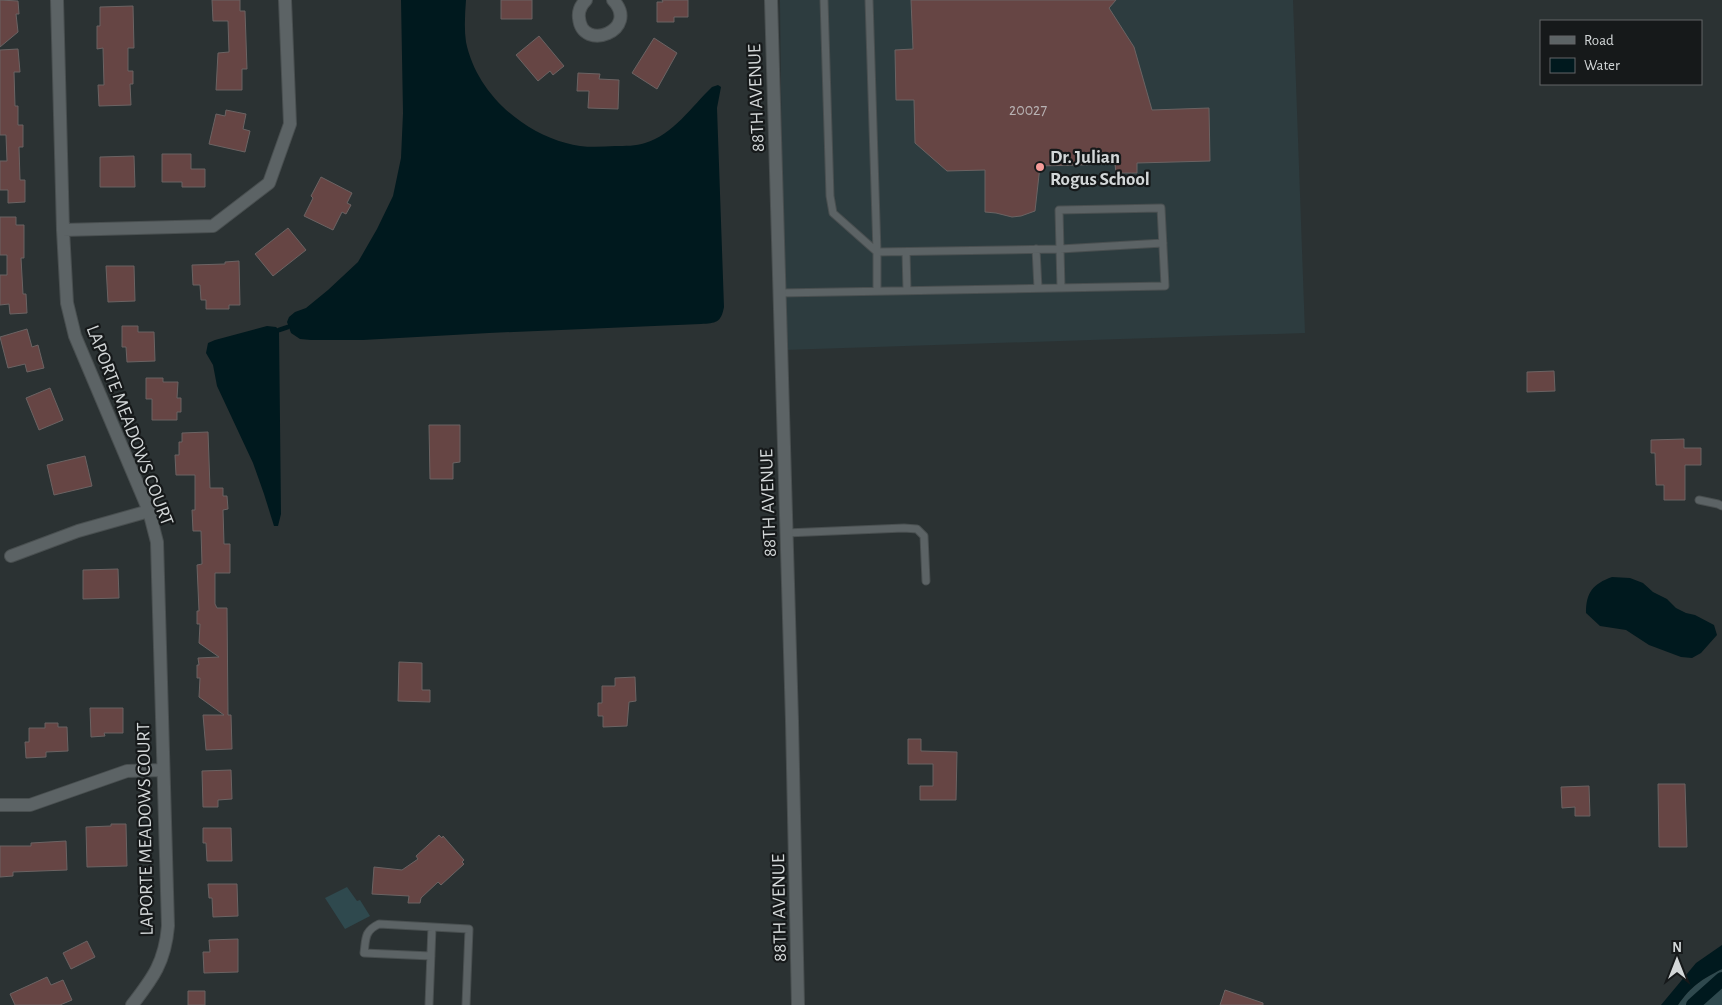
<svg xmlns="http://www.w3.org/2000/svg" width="1722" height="1005" viewBox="0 0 1722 1005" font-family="'Alegreya Sans',sans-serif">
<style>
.built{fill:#2d3c3f}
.green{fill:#2f494e}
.water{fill:#00191e}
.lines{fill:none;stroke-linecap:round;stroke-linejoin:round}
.stream{stroke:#00191e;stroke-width:4.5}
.canal{stroke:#00191e;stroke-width:14}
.building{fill:#664544;stroke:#6b6363}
.lane-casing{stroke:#494f50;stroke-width:9}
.street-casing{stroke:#494f50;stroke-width:14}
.lane{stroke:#5c6365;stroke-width:7}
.street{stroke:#5c6365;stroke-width:12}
.poi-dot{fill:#f59b99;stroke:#16191a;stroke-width:2}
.labels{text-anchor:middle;stroke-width:4.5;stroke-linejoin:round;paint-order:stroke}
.number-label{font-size:16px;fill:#b8b2b3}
.street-label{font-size:19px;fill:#d3d7d8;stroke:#16191a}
.poi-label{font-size:19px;font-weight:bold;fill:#d3d7d8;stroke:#16191a;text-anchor:start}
</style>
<rect width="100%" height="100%" fill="#2b3233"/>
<!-- built -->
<path class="built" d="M780,0H1293L1305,333L784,350Z"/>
<!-- green -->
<path class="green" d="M347,887L357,901L360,900L370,916L345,929L325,898Z
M1722,969V1005H1678C1691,986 1702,979 1722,969Z"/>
<!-- water -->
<path class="water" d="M401,0H466C465,14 464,28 466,42C476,91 519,130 566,143C581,148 599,147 615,146C625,146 636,146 645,143C673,135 692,106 712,87L718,85L721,87L717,108L724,307C721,323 716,323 701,324L489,333L363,340H311L300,339L291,333L287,322L289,317L295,312L306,308L328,290L358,262L377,229L393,196L401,158L403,113Z
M267,326L276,327L279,330L281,514L278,526H274L264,494L253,463L217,386L213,365L206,353L208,343L215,340Z
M1612,577L1630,578L1643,583L1653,592L1667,599L1676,608L1686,613L1695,615L1714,625L1717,635L1701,653L1692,658L1681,657L1649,645L1626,630L1600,626L1586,613C1586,592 1593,584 1612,577Z
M1722,945V969C1702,979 1691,986 1678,1005H1661L1696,963Z"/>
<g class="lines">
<!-- stream -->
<path class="stream" d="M279,330L288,327"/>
<!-- canal -->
<path class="canal" d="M1693,1005L1722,979"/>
</g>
<!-- building -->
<path class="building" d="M0,0L18,1L19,14H16L18,32L0,47Z
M212,0H240V11H245L247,69H242V90H216L218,53L229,52L228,21H213Z
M501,0H532V19H501Z
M662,0H688V17H674V22H657V2H663Z
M911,0H1116L1109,8L1134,47L1152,110L1209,108L1210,161L1137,163V173H1116L1115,164L1040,166L1035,211L1021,216L1012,217L996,213L985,212V170L947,171L915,143L914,100H896L895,50L913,49Z
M133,6L134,48H128V71H133V84H130L131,105L99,106L98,85H104L103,48L97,49V26H100V7Z
M539,36L564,66L553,75L550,71L538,81L516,55Z
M654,38L677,53L657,89L632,73Z
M18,49L20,72H14L15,106H18V125H23V147H19L20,180H25V202L8,203V190H0V161H7L6,135H0V50Z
M578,73L600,74L599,79L619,80L618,109L588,108L589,91H577Z
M226,110L246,114L243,129L250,131L245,152L209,144L216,114L225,116Z
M162,154H191V169H205V187H182V182H162Z
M134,156L135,187H100V157Z
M321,177L352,193L347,203L351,205L346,214L342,212L333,230L304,216L313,198L311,196Z
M0,217H16V225H24V258H21L23,294H26L27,313L10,314L9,304L0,305V275H7V255H0Z
M288,228L306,250L273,276L255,254Z
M239,261L240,305H229V309H206V300H201L200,285H193L192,265L225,264V262Z
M106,266H134L135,301L108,302Z
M122,326H138V332H154L155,361L127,362L126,347H122Z
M27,329L32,347L38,345L44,368L27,372L25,364L8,368L0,337Z
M1554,371L1555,391L1527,392V372Z
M146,378H163V382H178L177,398H181V412H177V420H152V399H146Z
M50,388L63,420L39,430L26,398Z
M429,425H460V462L453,463V479H430Z
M208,432L210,488H223V496H227L228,509L223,510L224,544H230V573H215V604L217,608H227L228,715H231L232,749L206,750L203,715H224L199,697L200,678H197V665H199L198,658L219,657L199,643L200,624H197V611H199L197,565L202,564L201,531H193L192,510H195V475H176L175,455H179V442H182V433Z
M1684,439V448H1701V465H1685V500H1664V485H1656L1655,453H1651V440Z
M85,456L92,486L54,495L47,465Z
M118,569L119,598L83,599V570Z
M399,662L422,663V690H430V702L398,701Z
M635,677L636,701L629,702L627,726L603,727V716H598V703H602V686H615V678Z
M90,708H123V733H104L105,736L91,737Z
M45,723H58V727H67L68,751L46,752V757L26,758L25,742H29V728H45Z
M908,739H921V751L957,752L956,800H920V786H933V764H908Z
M231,770L232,799L218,800V807H203L202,771Z
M1658,784H1685L1687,847H1659Z
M1589,786L1590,816H1575V807L1562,808L1561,787Z
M111,824H126L127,866L87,867L86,827L111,826Z
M203,828H231L232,861H207L206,843H203Z
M439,835L442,838L443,836L464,860L462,862L464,864L441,885L438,882L421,898L420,903H408L409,896L372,894L374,867L402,870L418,859L416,856Z
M66,841L67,870L13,872V876L0,877V846H31V843Z
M208,884H237L238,916L213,917L212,898H209Z
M238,939V972L204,973L203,952H210L209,940Z
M87,941L95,957L71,969L63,953Z
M47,977L51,985L63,980L72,1000L60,1005H15L10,994Z
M1225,990L1263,1003V1005H1220Z
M188,991H205V1005H188Z"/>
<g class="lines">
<!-- lane casing -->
<g class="lane-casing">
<path id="lane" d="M824,0L830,196L833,213L877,252V291
M869,0L877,252L1060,249L1163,243
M1036,249L1038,288
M906,252L907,290
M779,293L1165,286L1161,208L1059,210L1061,288
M1699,500L1718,504L1722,506
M786,533L904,528L917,529L924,536L926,581
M431,956L364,953C366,939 364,931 379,924L469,929L466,1005
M429,1005L432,927"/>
</g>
<!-- street casing -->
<g class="street-casing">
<path id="street" d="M57,0L63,230L67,303L75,336L149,511L157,542L168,926C165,962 153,978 132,1005
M586,0C581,5 578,11 579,18C582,53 641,30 613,0
M771,0L792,721L798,1005
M63,230L213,226L269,183L290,124L285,0
M11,556L78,531L149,511
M0,805H30L127,771L162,770"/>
</g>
<!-- lane -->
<use href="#lane" class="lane"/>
<!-- street -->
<use href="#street" class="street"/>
</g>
<!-- markers -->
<circle class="poi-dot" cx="1040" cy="167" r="5"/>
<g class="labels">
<!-- number labels -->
<g class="number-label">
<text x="1028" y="115">20027</text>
</g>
<!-- street labels -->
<g class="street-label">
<text transform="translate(755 98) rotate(-92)" y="7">88TH AVENUE</text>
<text transform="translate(131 425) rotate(69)" y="7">LAPORTE MEADOWS COURT</text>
<text transform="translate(767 503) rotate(-92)" y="7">88TH AVENUE</text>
<text transform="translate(144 829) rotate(-91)" y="7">LAPORTE MEADOWS COURT</text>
<text transform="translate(778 908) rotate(-91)" y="7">88TH AVENUE</text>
</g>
<!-- poi labels -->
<g class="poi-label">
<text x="1050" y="163">Dr. Julian<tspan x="1050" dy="22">Rogus School</tspan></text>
</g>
</g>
<!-- legend -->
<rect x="1540" y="20" width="162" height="65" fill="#16191a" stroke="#626566"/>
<rect x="1550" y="36" width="25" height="8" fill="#5c6365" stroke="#626566"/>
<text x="1584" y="45" font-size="15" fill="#d3d7d8">Road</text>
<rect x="1550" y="58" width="25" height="15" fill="#00191e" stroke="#626566"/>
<text x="1584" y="70" font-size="15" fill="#d3d7d8">Water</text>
<!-- north arrow -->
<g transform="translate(1677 960)" stroke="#16191a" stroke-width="4" paint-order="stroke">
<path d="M0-4L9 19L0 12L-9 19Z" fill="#d3d7d8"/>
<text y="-8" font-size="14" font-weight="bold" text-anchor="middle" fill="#d3d7d8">N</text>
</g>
</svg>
